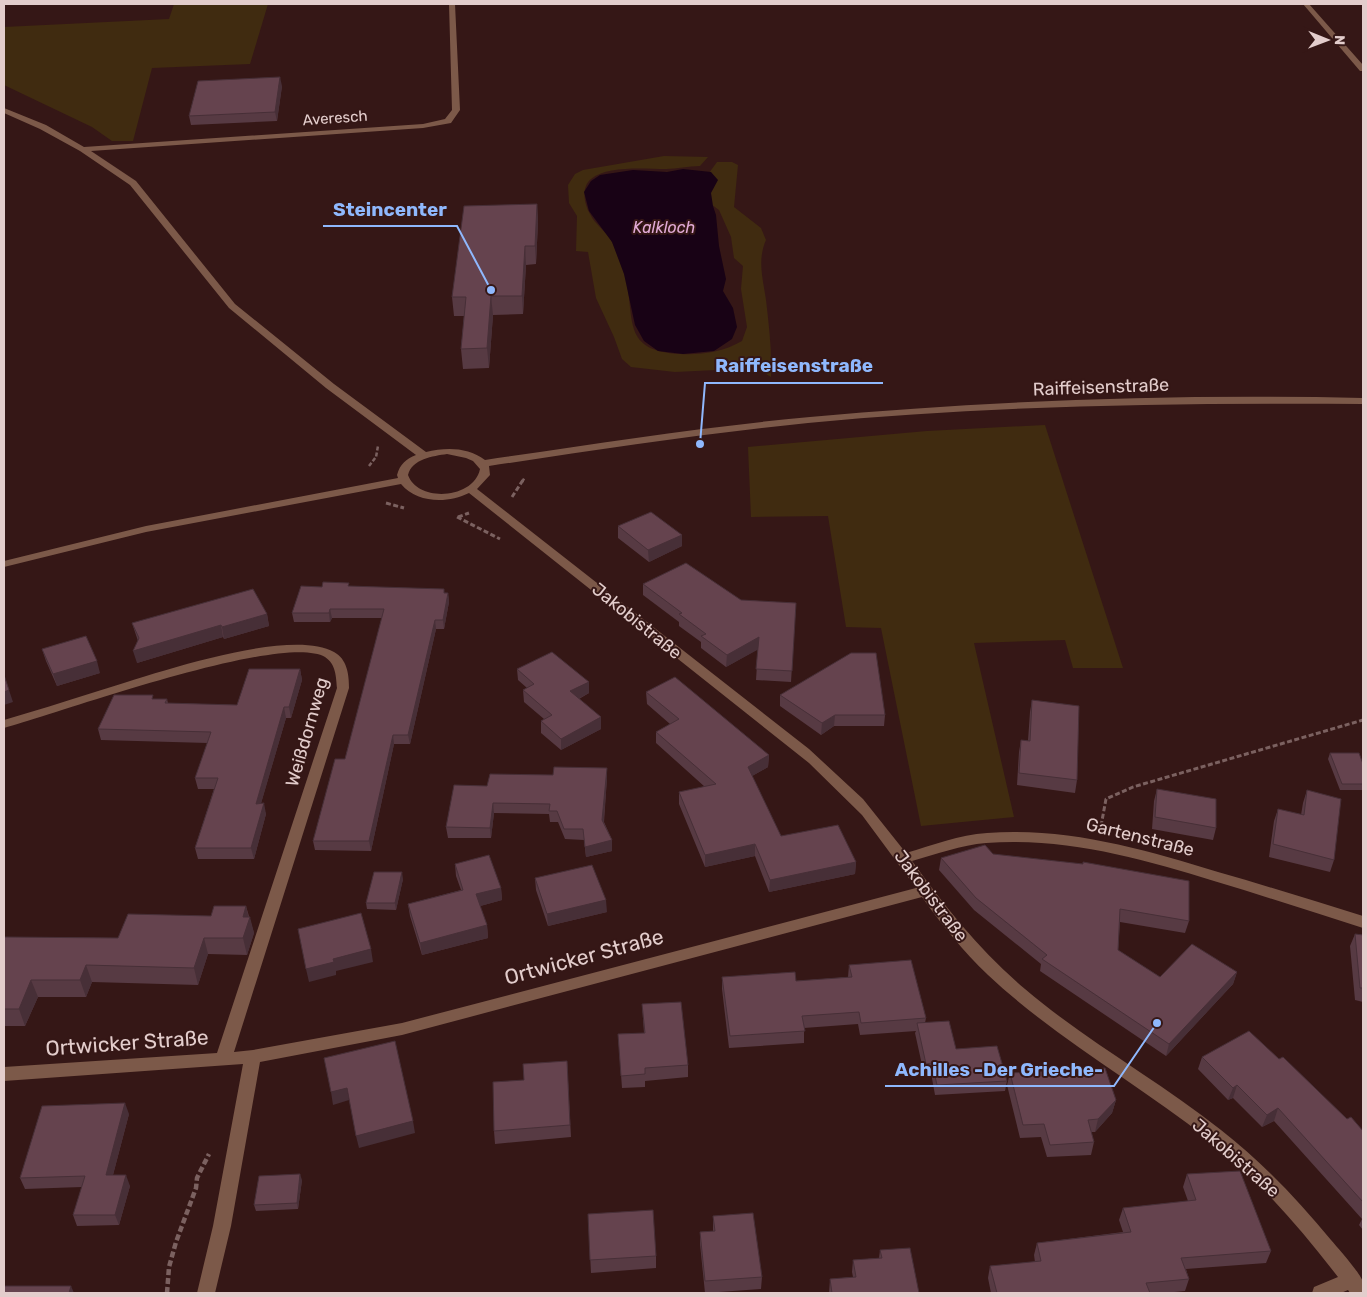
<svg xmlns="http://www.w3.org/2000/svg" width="1367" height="1297" viewBox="0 0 1367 1297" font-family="Rubik,sans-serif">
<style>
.green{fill:#402b10}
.water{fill:#180215}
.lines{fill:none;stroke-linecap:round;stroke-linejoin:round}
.path-far2{stroke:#7b6160;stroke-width:2.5;stroke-dasharray:4 2;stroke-linecap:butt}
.path-far1{stroke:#7b6160;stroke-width:3;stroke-dasharray:5 2.5;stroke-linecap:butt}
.path{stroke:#7b6160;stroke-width:4.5;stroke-dasharray:6 3;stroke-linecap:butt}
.minor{fill:#7c5949;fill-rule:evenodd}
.wall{fill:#573a43}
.shaded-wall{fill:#472f37}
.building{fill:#65434e;stroke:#472f37}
.labels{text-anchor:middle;stroke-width:4;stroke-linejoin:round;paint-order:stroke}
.far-street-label{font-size:15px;fill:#e3cdcc;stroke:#351716}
.far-water-label{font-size:16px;font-style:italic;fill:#e2abd7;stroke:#351716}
.street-label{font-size:18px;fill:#e3cdcc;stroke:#351716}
.near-street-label{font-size:21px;fill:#e3cdcc;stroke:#351716}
.leader{fill:none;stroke:#8fb8fd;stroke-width:2}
.callout-dot{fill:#8fb8fd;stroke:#351716;stroke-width:2}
.callout-label{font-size:19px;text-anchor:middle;font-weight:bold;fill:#8fb8fd;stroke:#351716;stroke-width:4;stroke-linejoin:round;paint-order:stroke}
</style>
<rect width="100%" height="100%" fill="#351716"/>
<!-- green -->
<path class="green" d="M174,4H268L250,64L152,68L133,141H112L92,127L4,85V27L169,19Z
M664,156L708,157L700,166C688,166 677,169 666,169C646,169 607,165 591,179C581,187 584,204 590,214C595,225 608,232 613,244C618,256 624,271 627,284C634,324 625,351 680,354C702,355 723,352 742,341L747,327L741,289L743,266L734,258L731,237L719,210L704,199L709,173L717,162H732L738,165L734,207L761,228L766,240C757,260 763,279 766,300C769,326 772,351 771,377L753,366L737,369L675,372L631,367L622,359L614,337L596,298L588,252L576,251L577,216L569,203L568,185L575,174L583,170Z
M1045,425L1123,668H1073L1065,640L974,643L1014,817L921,826L881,628L846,627L828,516L751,517L748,447L927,431Z"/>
<!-- water -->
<path class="water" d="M683,169L711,172L718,180L711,193L713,206L716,215L719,246L726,279L723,291L733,308L737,327L732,339L714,351L683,354L658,351L644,341L635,325L624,274L612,242L589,211L584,192L591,181L600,175L633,170L667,172Z"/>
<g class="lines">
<!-- path-far2 -->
<path class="path-far2" d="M369,466L376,457L378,446
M522,482L525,477"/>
<!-- path-far1 -->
<path class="path-far1" d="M512,497L523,480
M386,503L404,508
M457,517L500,539
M458,517L469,513
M1101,826L1106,799L1133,787L1363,720"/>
<!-- path -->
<path class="path" d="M167,1293L169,1267L176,1242L196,1188L197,1178L209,1154"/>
<!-- minor -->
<path class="minor" d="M449,4H455L460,110L451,123L423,128L91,151L136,181L235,304L334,384L426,452C446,447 468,447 485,460C593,444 702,427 810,417C994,400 1179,394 1363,398V404C1178,403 993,405 808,423C702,434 595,450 489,466L490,475L477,489L809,749L863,799L906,853C933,845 959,835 987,833C1067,827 1143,849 1218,872C1267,886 1315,901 1363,916V928C1313,912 1264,896 1214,881C1140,858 1064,837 986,843C961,845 937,854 912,861C946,908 980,951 1025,989C1086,1041 1158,1080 1221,1130C1262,1162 1298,1200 1331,1240C1338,1248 1361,1274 1363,1282C1364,1285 1363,1290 1363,1293H1350L1348,1290L1341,1293H1312L1314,1287L1338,1277C1299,1227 1258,1179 1209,1140C1137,1083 1055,1038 988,975C963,951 942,925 922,897L402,1035L260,1062L231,1226L215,1293H197L213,1226L243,1064L4,1081V1067L217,1053L337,688C336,677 336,664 325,657C282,632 60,713 4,728V720C34,711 64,702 95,692C145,677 288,626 334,652C347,659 349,674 349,688L234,1052L253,1050L402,1023L916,888L862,815L809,763L469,493C447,504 417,503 401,484L146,532L4,567V561L146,526L398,478L397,475C400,464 406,459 416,455L326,388L229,308L130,185L80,151L40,129L4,113V108L46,125L84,147L423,124L445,119L452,110ZM447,454L466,458L473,461L480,469C474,499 418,503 408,475C412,459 433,456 447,454Z
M1303,4H1309L1363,65V71H1360Z"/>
</g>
<!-- wall -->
<path class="wall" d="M282,86L277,121L191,125L189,116Z
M537,204L538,222L536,264L526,265L523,314L493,315L489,368L463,369L461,349L464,316H454L452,297Z
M618,526L682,535V546L649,562L618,538Z
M643,584L741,600L796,603L791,682L756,680L758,649L726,667L701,648V642L679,626V622L643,595Z
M349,586L448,593L449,602L444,629H436L410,744H394L371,851L315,850L313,841L345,759L382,618H332L330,622H294L292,613L322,587Z
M267,614L269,626L224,639L223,637L137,663L138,641L132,623Z
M42,649L100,673L57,686L46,661Z
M300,669L302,680L291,718H286L261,803L266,814L254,859H198L195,848L214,789H198L195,778L208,743L101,740L98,729L154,699H167L168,703L237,705Z
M517,669L589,693L579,699L601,729L561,750L541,733V721L544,719L524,702L523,690L527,688L518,680Z
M646,692L769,755L768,767L752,776L781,836L856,862L855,874L769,892L755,856L705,867L679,804V792L705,787L656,743V732L670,724L647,704Z
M780,695L885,715L884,726H834L821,735L780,706Z
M1032,700L1077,780L1075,793L1017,785L1019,752L1021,740L1028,741L1030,712Z
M1330,753L1363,764V790H1340L1328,759Z
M607,768V778L604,822L612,840V851L586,857L584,840L565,839L558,822H550L549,814L494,813L491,838H448L446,827L487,786L553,775Z
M1157,789L1216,828L1213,840L1152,829L1154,801Z
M1307,790L1334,860L1330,872L1269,857L1274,821L1278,809L1301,815L1303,803Z
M993,854L1189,921L1185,933L1120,922L1118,950L1160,977L1237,972L1233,984L1166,1056L1040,971L1041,964L974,910L939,870L941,858Z
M455,864L501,888L502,900L480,906L487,925L488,938L422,955L410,916L408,904L461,890L456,876Z
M535,878L607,912L548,926L536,890Z
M403,879L396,910L367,909L366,903Z
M246,906L254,933L247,955L208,954L198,985L92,982L86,997H38L25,1026H4V937L118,938L211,916Z
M1355,934L1363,935V1002L1355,1000L1350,946Z
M849,965L926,1018L925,1023L956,1049L1007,1081L1005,1091L935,1095L931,1073L924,1074L915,1033L916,1031L860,1035L858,1024L804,1028V1043L729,1048L722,989V977L796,981L848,977Z
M642,1004L688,1065V1077L645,1081V1087L622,1088L618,1034L644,1033Z
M1202,1057L1279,1059L1347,1119L1363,1131V1230L1359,1225L1362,1219L1274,1121L1262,1127L1233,1098L1228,1100L1198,1069Z
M567,1061L571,1137L495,1144L494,1131L524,1080Z
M1010,1073L1116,1100L1112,1113L1095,1132H1091L1094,1142L1091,1155L1047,1157L1041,1137L1020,1138L1007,1085Z
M129,1114L113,1175L130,1186L119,1225L77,1226L73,1215L82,1187L25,1189L20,1178Z
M1187,1174L1271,1251L1266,1263L1186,1269L1189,1279L1185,1291L1164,1293H991L988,1278L990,1266L1035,1262L1034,1255L1037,1243L1123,1232L1119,1220L1123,1208L1188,1201L1183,1187Z
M302,1180L298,1209L256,1211L254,1205Z
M588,1214L656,1256V1268L591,1273Z
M713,1216L762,1277L761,1289L705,1293L700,1244V1232L713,1231Z
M880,1250L919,1293H829L830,1279L853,1277L852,1272L853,1260L879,1258Z"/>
<!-- shaded-wall -->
<path class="shaded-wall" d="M280,77L282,86L277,121L275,112Z
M537,204L538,222L536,264L535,246Z
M525,246L526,265L523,314L522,296Z
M491,296L493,315L489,368L487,348Z
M682,535V546L649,562L648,550Z
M448,593L449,602L444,629L443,620Z
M330,609L332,618L330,622L329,613Z
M267,614L269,626L224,639L222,627Z
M435,620L436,629L410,744L408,735Z
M221,625L223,637L137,663L133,651Z
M759,637V649L726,667L727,655Z
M97,661L100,673L57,686L53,674Z
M300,669L302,680L291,718L289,707Z
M589,682V693L570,703V691Z
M9,690L13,702L4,705V692Z
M284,707L286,718L258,814L256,804Z
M835,715L834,726L821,735L822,723Z
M601,717V729L561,750V739Z
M393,735L394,744L371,851L369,841Z
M769,755L768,767L747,779L748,767Z
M607,768V778L603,830L602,820Z
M264,803L266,814L254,859L251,848Z
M493,803L494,813L491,838L490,828Z
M612,840V851L586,857L585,847Z
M755,844V856L705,867V855Z
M856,862L855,874L769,892L770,880Z
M402,872L403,879L396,910L395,903Z
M501,888L502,900L477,907L476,894Z
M606,900L607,912L548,926L547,914Z
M246,906L249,919L250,917L254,933L247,955L243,938V917Z
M487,925L488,938L422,955L420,943Z
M204,938L208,954L198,985L194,968Z
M371,949L373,962L336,971V975L309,982L306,969L333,959Z
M86,965L92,982L86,997L80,980Z
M1237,972L1233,984L1166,1056L1169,1044Z
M31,980L38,997L25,1026L19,1009Z
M1237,1085L1233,1098L1228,1100L1233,1088Z
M347,1088L349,1100L333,1105L331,1092Z
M1116,1100L1112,1113L1095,1132L1098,1119Z
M125,1103L129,1114L110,1186L106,1175Z
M1278,1108L1274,1121L1262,1127L1267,1115Z
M413,1121L415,1133L359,1148L356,1136Z
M300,1174L302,1180L298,1209L297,1203Z
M126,1175L130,1186L119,1225L115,1215Z
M71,1286L74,1293H69Z"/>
<!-- building -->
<path class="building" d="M280,77L275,112L189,116L198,81Z
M537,204L535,246H525L522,296H491L487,348L461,349L466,297H452L464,206Z
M651,512L682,535L648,550L618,526Z
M686,563L741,600L796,603L792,671L756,669L759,637L727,655L701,636L706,634L679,614L682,613L643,584Z
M323,582L349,583L348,586L444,589V593H448L443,620H435L408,735H393L369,841H313L335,759H345L384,609H330L329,613H292L301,586L322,587Z
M253,589L267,614L222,627L221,625L133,651L139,638L132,623Z
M86,636L97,661L53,674L42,649Z
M552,652L589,682L570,691L601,717L561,739L541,721L552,715L523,690L534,684L517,669Z
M851,653H876L885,715H835L822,723L780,695Z
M249,669H300L289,707H284L256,804L264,803L251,848H195L218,778H195L211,732L98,729L114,695H153L152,699H167L165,703L237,705Z
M4,675L9,690L4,692Z
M675,677L769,755L748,767L781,836L838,825L856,862L770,880L755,844L705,855L679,792L716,784L656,732L679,719L646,692Z
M1032,700L1079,706L1077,780L1019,773L1021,740L1030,741Z
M1330,753H1359L1363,764V784H1342Z
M554,767L607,768L602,820L612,840L585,847L583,829H564L557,811H549L550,804L493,803L490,828L446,827L454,785L487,786L490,774L553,775Z
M1157,789L1216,799V828L1155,817Z
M1307,790L1341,799L1334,860L1273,844L1278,809L1304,815Z
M985,845L993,854L1083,864V862L1189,881V921L1120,909L1118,950L1160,977L1192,944L1237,972L1169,1044L1042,959L1047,955L976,898L941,858Z
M489,855L501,888L476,894L487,925L420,943L408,904L463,890L455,864Z
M592,865L606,900L547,914L535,878Z
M374,872H402L395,903H366Z
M214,906H246L243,917H250L243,938H204L194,968L86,965L80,980H31L19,1009H4V937L118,938L128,914L211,916Z
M361,913L371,949L333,959L334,962L306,969L298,929Z
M1355,934L1363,935V988H1360Z
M911,960L926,1018L861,1023L859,1012L802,1016L805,1031L730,1036L722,977L795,972L796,981L852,977L849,965Z
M681,1002L688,1065L645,1068V1074L621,1076L618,1034L645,1033L642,1004Z
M949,1021L956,1049L997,1046L1007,1081L937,1085L932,1063L926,1064L917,1023Z
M1249,1031L1279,1059L1283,1057L1347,1119L1351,1117L1363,1131V1202L1278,1108L1267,1115L1237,1085L1233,1088L1202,1057Z
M395,1041L413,1121L356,1136L347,1088L331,1092L324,1058Z
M567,1061L570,1125L494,1131L493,1082L524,1080L523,1064Z
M1105,1068L1116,1100L1098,1119L1088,1120L1094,1142L1050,1145L1044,1124L1023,1125L1010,1073Z
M125,1103L106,1175H126L115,1215H73L85,1176L20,1178L42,1106Z
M1240,1171L1271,1251L1181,1258L1189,1279L1146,1283L1150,1293H997L990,1266L1041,1261L1037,1243L1131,1232L1123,1208L1196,1200L1187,1174Z
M300,1174L297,1203L254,1205L259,1176Z
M653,1210L656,1256L590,1260L588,1214Z
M753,1213L762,1277L705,1281L700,1232L715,1231L713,1216Z
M910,1248L919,1293H832L830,1279L856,1277L853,1260L882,1258L880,1250Z
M4,1286H71L69,1293H4Z"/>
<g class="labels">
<!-- far-street labels -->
<g class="far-street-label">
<text transform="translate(335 118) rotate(-4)" y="5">Averesch</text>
</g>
<!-- far-water labels -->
<g class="far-water-label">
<text x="664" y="233">Kalkloch</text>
</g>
<!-- street labels -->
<g class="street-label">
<text transform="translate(1101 387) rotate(-2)" y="6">Raiffeisenstraße</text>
<text transform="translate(637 621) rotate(39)" y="6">Jakobistraße</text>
<text transform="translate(307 732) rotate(-74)" y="6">Weißdornweg</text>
<text transform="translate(1140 837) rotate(14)" y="6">Gartenstraße</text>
<text transform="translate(931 896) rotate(53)" y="6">Jakobistraße</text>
<text transform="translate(1236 1158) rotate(41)" y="6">Jakobistraße</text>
</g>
<!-- near-street labels -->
<g class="near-street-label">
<text transform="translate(584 957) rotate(-15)" y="7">Ortwicker Straße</text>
<text transform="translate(127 1043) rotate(-4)" y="7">Ortwicker Straße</text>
</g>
</g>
<!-- callouts -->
<path class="leader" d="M491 290L457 226H323M700 444L705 383H883M1157 1023L1114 1086H885"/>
<g class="callout-dot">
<circle cx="491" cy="290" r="5"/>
<circle cx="700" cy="444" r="5"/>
<circle cx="1157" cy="1023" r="5"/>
</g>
<g class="callout-label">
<text x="390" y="216">Steincenter</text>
<text x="794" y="372">Raiffeisenstraße</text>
<text x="999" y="1076">Achilles -Der Grieche-</text>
</g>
<!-- border -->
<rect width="1367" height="1297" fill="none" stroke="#e3cdcc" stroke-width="10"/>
<!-- north arrow -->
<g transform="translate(1327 40) rotate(91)" stroke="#351716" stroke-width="4" paint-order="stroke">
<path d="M0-4L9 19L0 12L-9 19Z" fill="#e3cdcc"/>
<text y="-8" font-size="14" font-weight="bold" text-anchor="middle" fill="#e3cdcc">N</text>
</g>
</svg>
